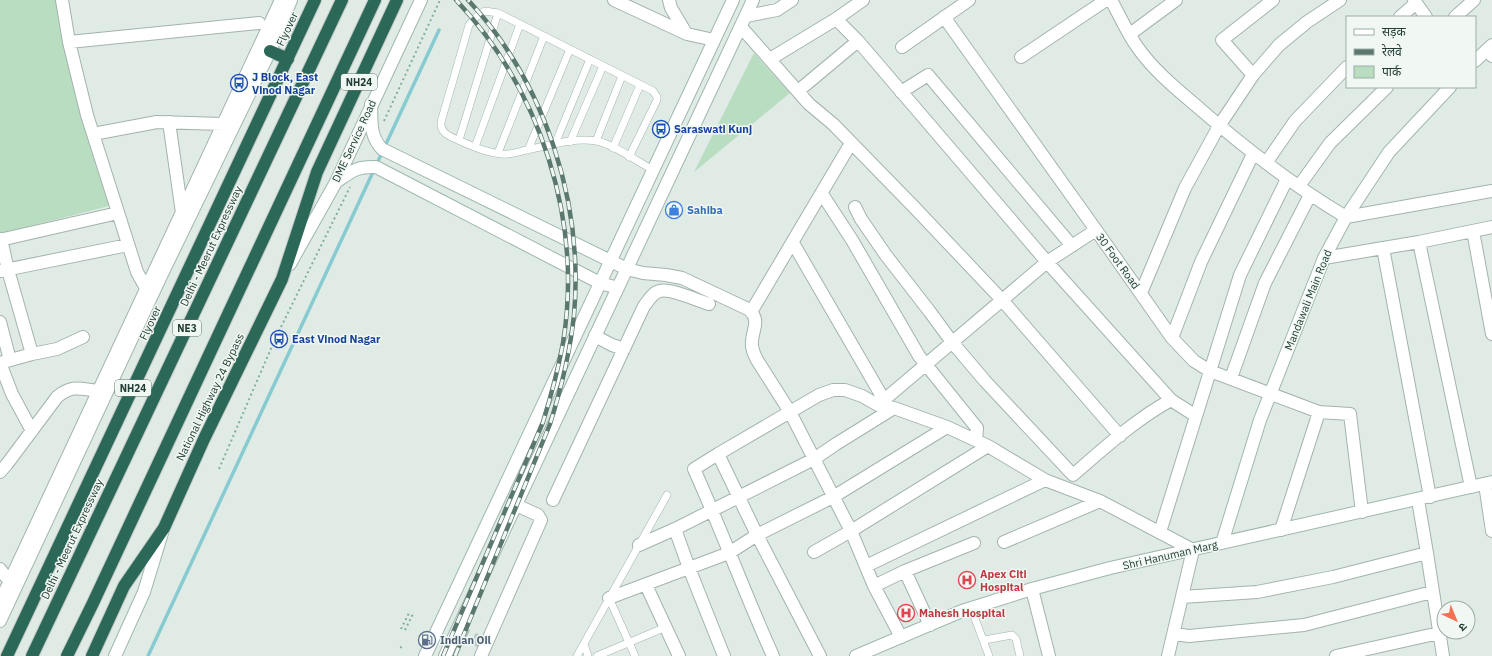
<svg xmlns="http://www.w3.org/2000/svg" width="1492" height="656" viewBox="0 0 1492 656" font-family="'IBM Plex Sans','Noto Sans Devanagari',sans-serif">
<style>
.green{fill:#b9ddc0}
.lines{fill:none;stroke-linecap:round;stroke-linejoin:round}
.stream{stroke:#87cbd1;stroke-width:3.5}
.street-tunnel{stroke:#bac8c2;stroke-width:12;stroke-dasharray:12 6;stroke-linecap:butt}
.lane-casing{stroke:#a3b3ad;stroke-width:8}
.street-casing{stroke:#a3b3ad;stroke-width:14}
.secondary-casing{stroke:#9fb7ad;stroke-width:14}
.highway-casing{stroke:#c1c8c6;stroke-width:14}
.path{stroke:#80af9d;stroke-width:2;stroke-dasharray:2 3;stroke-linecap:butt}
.lane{stroke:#fff;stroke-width:7}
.street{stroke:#fff;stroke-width:12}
.secondary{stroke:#fff;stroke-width:12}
.highway{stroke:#2c6858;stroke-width:12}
.rail-casing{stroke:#5b786e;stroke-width:4.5}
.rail{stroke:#f1f8f4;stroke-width:3;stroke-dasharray:9;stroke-linecap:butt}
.labels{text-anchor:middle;stroke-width:3;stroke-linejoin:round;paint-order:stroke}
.shield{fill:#f1f8f4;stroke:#5f746d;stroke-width:1}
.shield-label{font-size:10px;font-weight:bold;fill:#213c33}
.street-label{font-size:11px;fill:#213c33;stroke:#f1f8f4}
.transit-label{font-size:11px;font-weight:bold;fill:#164399;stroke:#f1f8f4;text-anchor:start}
.shop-label{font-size:11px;font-weight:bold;fill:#366cbe;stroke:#f1f8f4;text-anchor:start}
.health-label{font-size:11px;font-weight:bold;fill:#be3a42;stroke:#f1f8f4;text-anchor:start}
.service-label{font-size:11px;font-weight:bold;fill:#4e5e75;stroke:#f1f8f4;text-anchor:start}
</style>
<rect width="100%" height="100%" fill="#e0ebe6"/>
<!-- green -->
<path class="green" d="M0,0H62L70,59L93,155L109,206L0,234Z
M754,53L790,93L694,172Z"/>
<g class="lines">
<!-- stream -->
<path class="stream" d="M148,656L439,30"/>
<!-- street-tunnel -->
<path class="street-tunnel" d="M457,630L486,645"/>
<!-- lane casing -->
<g class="lane-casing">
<path id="lane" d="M459,140L498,13
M596,141L622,76
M570,142L603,66
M555,144L590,59
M475,147L520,24
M613,148L640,85
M528,150L570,49
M498,153L544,36
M629,157L657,100V97L653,91L498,13L485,11L476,17L469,25L441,122C440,133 449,136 458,140C471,146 487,153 502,154C510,155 518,152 526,150C548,146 573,137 596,141C612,143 638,162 653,170
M609,598L635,656
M971,608L989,656
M984,640L1012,635L1016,639L1020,656
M584,644L588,656
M577,656L667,495
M597,656L666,627"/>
</g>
<!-- street casing -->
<g class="street-casing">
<path id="street" d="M62,0L69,42L259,23
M614,0L687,34L714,40
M669,0L671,8L686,33
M1111,0C1120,16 1127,33 1138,48C1155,72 1178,90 1200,109C1246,149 1294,186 1346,217L1492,191
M1414,0L1426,17
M746,16L777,10L792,0
M944,17L1096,230
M1400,17L1415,4
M1455,17L1474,0
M836,19L858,41L1047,262L1171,400L1196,416
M741,27L809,104L833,124L914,207L1002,300L1120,436
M1130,34L1176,0
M69,42L87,115L137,272L147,290
M902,47L969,0
M1487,50L1492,56
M1021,57L1106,0
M770,59L836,19L863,0
M1253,75L1222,40L1273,0
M798,91L858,41
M901,92L928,75L1072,246
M169,122L182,213
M93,134L157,122L223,124
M1266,163L1295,121L1347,67
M1299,186L1330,143L1387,87
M822,194L852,240L919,356L977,428L976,440
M855,207L861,219L885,254L930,312L952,342L985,381L1073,475C1103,449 1136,419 1171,400
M1473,231L1492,334
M1,239L8,270L32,354
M0,240L118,213
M1419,242L1471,487
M793,243L884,400
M1383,248L1430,497
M1324,258L1419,242L1492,227
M627,269L643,273L666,275L682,278L750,310C760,322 753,328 752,341C751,348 754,354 757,360L790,412L851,531L874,586L901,637
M0,271L128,245
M1141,293L1185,188L1219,126L1253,75L1279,45L1307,22L1340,0
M751,312L851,143
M0,322L10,360
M595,336L612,345L624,349
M1172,338L1201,262L1253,154
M0,363L32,354L57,349L83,337
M0,363L12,394L32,431
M1231,378L1265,283L1310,195
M878,405L1047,262L1096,230L1172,338L1194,361L1210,371L1319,412L1350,414L1362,512
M718,454L757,535L820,656
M0,472L7,464L57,397C73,384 80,389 99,391
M1485,484L1492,531
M553,500L644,306C649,300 653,292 660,291C670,288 699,301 709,304
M1418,500L1427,553L1443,656
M675,529L689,568L724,656
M1281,530L1319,412
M1160,532L1240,275L1287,179
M1004,542L1100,501
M639,545L675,529L814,459L836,444L894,408
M814,552L851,531L988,446
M866,566L1045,480
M0,569L9,581
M905,571L930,625
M646,585L679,656
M874,586L905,571L974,543
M1032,589L1049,656
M1182,597L1257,592L1333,577L1427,553
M609,598L729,553L757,535L833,497L947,427
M0,602L281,0
M1174,634L1189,636L1304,625L1432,592
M481,656L541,520L538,515L516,505
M773,656C745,594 722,531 694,469L718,454L819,395L833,390H845L862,396L878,405L894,408L947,427L988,446L1045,480L1100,501L1193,550L1168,656
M1336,656L1439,633"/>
</g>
<!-- secondary casing -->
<g class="secondary-casing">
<path id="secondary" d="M1475,61L1492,45
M371,104C372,121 369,135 382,149L627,269
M336,182C351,172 356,166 376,167L600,283L618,288
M290,264L336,182L421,0
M1222,543L1260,420L1324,258L1346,217L1389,152L1450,87
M0,621L161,276L270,51L291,0
M115,656L144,592L162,533
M425,656L733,0
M445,656L753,0
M856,656L962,611L1032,589L1110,568L1492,482"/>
</g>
<!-- highway casing -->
<g class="highway-casing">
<path id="highway" d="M270,51L288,59
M7,656L315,0
M32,656L342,0
M67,656L93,603L375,0
M92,656L124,586L164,528L204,439L282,279L317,172L397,0"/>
</g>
<!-- path -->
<path class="path" d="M384,121L440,0
M219,469L276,337L350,187
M401,629L410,611
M405,630L414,612
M400,647L403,648"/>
<!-- lane -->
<use href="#lane" class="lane"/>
<!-- street -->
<use href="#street" class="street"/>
<!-- secondary -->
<use href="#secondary" class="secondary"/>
<!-- highway -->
<use href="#highway" class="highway"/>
<!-- rail casing -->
<g class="rail-casing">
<path id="rail" d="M443,656L543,422C551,396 558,370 563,343C583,221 541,90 456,0
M455,656L550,424C561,389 570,353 574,315C584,203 545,82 468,0"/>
</g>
<!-- rail -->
<use href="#rail" class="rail"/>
</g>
<!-- icons -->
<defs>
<g id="bus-ring" transform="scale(0.9)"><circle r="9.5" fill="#f1f8f4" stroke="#1a4fb4" stroke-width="1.5"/><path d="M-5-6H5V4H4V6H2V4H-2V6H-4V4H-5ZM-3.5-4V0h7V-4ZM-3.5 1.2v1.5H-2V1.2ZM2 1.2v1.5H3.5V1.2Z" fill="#1a4fb4"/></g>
<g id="shop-ring" transform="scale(0.9)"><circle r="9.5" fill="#f1f8f4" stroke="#3f7fe0" stroke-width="1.5"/><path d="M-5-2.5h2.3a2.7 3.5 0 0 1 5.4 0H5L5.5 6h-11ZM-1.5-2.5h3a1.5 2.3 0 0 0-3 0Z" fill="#3f7fe0"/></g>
<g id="hospital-ring" transform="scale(0.9)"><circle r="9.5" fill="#f1f8f4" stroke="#e0444e" stroke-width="1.5"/><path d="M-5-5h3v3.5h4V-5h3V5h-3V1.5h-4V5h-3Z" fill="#e0444e"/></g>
<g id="fuel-ring" transform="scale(0.9)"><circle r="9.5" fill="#f1f8f4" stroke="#5c6f8a" stroke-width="1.5"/><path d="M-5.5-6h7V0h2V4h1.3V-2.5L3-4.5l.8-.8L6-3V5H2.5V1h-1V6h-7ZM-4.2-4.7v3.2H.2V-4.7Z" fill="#5c6f8a"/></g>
</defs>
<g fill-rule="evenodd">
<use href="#bus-ring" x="239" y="83"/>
<use href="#bus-ring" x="661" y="129"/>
<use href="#shop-ring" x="674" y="210"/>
<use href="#bus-ring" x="279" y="339"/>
<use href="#hospital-ring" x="967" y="580"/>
<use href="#hospital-ring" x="906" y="613"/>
<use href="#fuel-ring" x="427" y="640"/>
</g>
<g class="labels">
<!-- shield labels -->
<g class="shield">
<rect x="341" y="74" width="36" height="16" rx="3"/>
<rect x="173" y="320" width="28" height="16" rx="3"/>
<rect x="115" y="380" width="36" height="16" rx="3"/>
</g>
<g class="shield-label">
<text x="359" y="86">NH24</text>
<text x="187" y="332">NE3</text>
<text x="133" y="392">NH24</text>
</g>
<!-- street labels -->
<g class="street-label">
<text transform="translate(287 29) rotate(-65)" y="4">Flyover</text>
<text transform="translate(354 141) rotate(-65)" y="4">DME Service Road</text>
<text transform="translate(211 246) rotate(-65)" y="4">Delhi - Meerut Expressway</text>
<text transform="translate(1118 261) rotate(54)" y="4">30 Foot Road</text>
<text transform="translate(1308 300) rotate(-68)" y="4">Mandawali Main Road</text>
<text transform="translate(150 323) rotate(-65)" y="4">Flyover</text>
<text transform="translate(210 397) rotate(-64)" y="4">National Highway 24 Bypass</text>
<text transform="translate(72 539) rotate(-65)" y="4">Delhi - Meerut Expressway</text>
<text transform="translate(1170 555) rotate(-13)" y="4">Shri Hanuman Marg</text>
</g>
<!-- transit labels -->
<g class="transit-label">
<text x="252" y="81">J Block, East<tspan x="252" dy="13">Vinod Nagar</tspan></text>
<text x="674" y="133">Saraswati Kunj</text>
<text x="292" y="343">East Vinod Nagar</text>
</g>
<!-- shop labels -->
<g class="shop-label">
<text x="687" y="214">Sahiba</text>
</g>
<!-- health labels -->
<g class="health-label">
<text x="980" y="578">Apex Citi<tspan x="980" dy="13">Hospital</tspan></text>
<text x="919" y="617">Mahesh Hospital</text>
</g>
<!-- service labels -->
<g class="service-label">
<text x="440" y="644">Indian Oil</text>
</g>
</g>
<!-- legend -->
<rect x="1346" y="16" width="130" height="72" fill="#f1f8f4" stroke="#9eada7"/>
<rect x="1354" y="29" width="20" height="6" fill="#ffffff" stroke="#9eada7"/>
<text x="1382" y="36" font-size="12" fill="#213c33">सड़क</text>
<rect x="1354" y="49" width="20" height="6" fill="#5b786e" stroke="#9eada7"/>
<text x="1382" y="56" font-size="12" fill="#213c33">रेलवे</text>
<rect x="1354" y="66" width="20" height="12" fill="#b9ddc0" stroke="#9eada7"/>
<text x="1382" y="76" font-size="12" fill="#213c33">पार्क</text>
<!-- north arrow -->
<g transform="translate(1456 620) rotate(136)"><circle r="19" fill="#f1f8f4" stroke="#9eada7"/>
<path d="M0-3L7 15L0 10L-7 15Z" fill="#f37257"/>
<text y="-6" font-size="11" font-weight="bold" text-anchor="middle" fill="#213c33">उ</text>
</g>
</svg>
